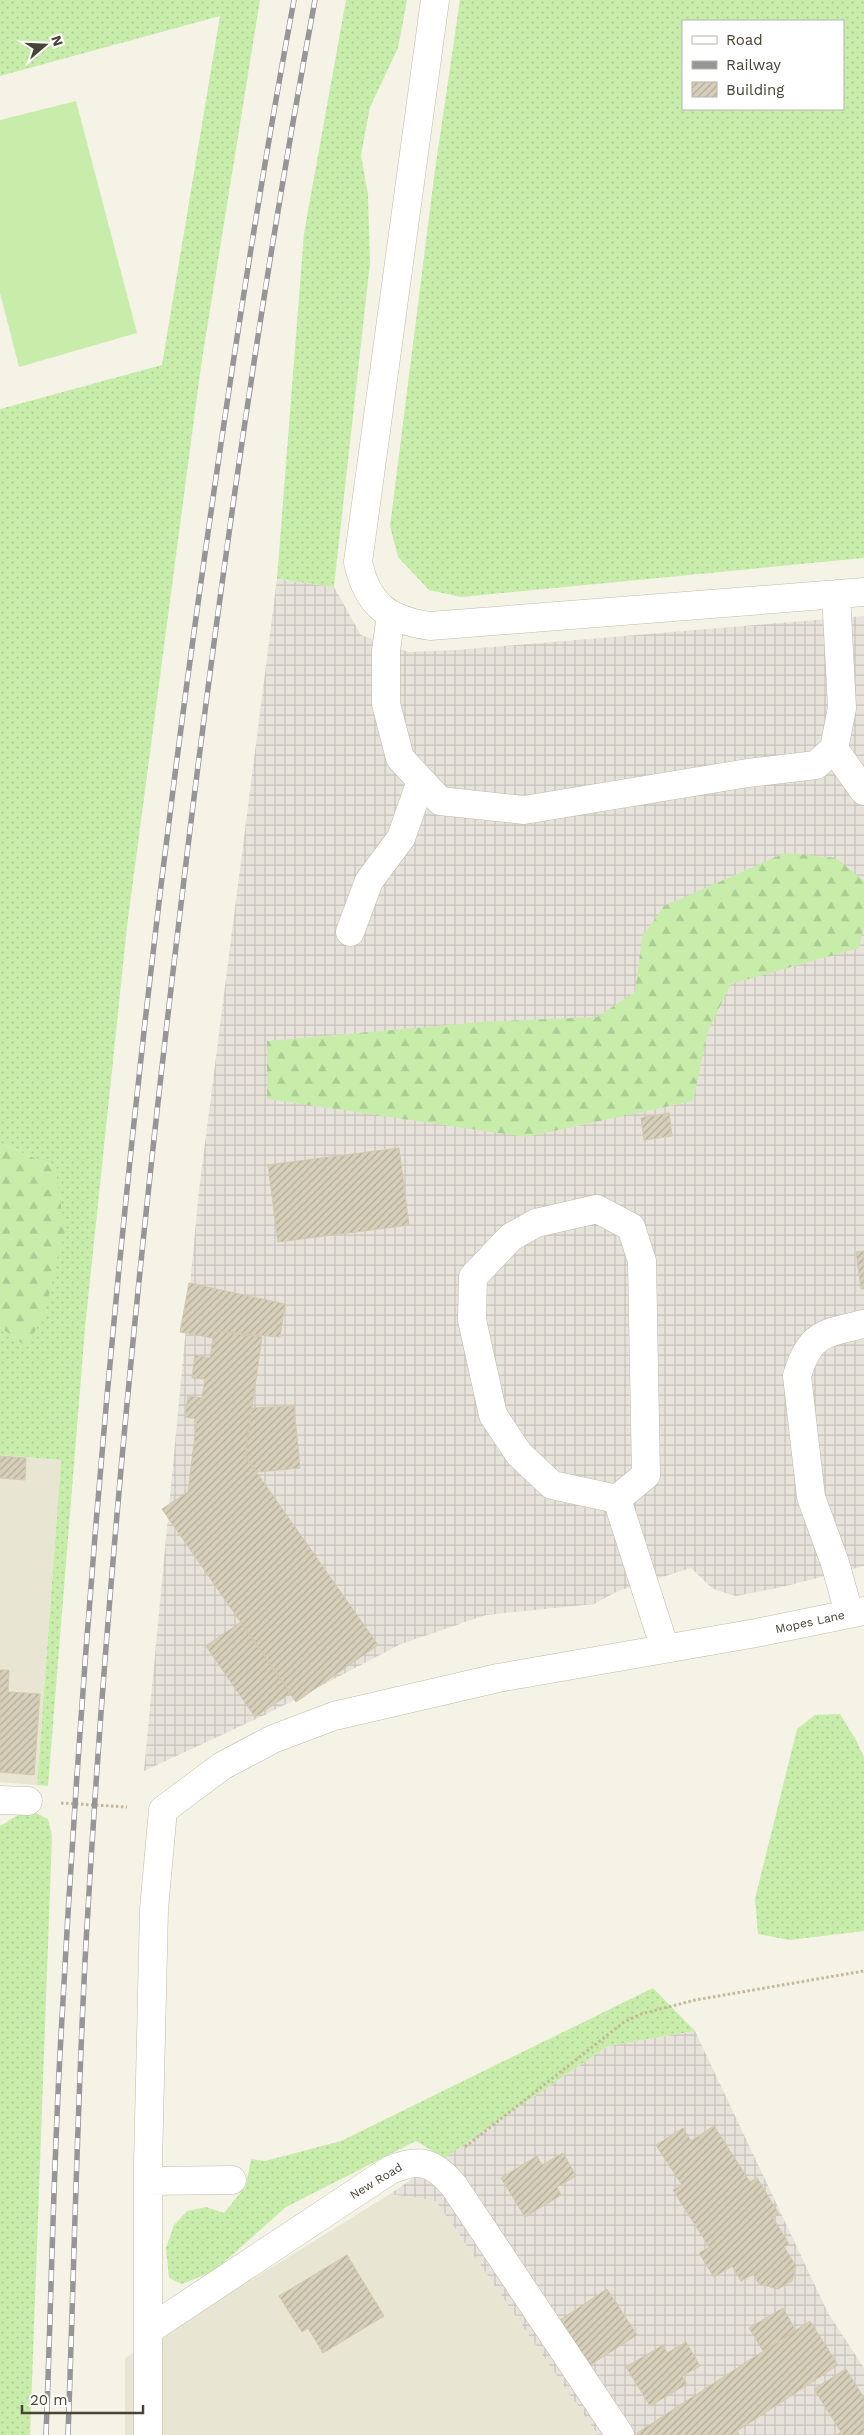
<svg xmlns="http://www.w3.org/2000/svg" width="864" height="2435" viewBox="0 0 864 2435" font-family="'Work Sans',sans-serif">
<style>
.residential{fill:#e9e5d3}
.industrial{fill:url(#industrial-grid)}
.grass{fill:url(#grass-dots);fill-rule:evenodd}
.forest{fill:url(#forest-firs)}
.pitch{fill:#c8edab}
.building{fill:url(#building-hatch);stroke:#d3c8ad}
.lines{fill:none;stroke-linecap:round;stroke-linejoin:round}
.minor-casing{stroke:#c1bba8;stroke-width:29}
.path{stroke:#c4b997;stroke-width:3;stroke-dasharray:2.5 2.5;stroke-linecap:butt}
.minor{stroke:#fff;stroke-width:28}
.rail-casing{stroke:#969696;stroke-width:5.5}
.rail{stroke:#fff;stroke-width:4;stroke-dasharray:11;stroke-linecap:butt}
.labels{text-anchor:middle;stroke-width:4;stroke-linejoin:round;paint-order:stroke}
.street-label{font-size:12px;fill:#484334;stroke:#fff}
</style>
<defs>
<pattern id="industrial-grid" width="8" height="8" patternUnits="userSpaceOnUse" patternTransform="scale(1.25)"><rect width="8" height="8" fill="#e7e3db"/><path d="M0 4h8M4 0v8" fill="none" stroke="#c8c4bd"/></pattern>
<pattern id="grass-dots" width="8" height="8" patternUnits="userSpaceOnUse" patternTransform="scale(1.25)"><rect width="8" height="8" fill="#c8edab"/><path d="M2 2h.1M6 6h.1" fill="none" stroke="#adcc94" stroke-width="1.8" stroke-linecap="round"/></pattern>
<pattern id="forest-firs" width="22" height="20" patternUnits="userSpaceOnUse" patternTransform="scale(1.25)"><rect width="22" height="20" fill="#c8edab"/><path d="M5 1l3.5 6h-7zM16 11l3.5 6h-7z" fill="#adcc94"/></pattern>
<pattern id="building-hatch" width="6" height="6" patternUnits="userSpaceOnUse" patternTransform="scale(1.25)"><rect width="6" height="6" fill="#d7cfba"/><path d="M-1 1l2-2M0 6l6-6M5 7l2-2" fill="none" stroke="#b0aa98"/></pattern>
</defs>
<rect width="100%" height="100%" fill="#f5f2e6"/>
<!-- residential -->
<path class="residential" d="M0,1455L61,1460L37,1785L0,1782Z
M390,2194L436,2201L598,2435H125V2358Z"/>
<!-- industrial -->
<path class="industrial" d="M277,579L334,587L361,635L409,652L456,650L864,616V1566L782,1587L736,1596L713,1589L691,1568L618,1591L594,1604L486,1615L401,1644L267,1714L144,1771L199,1190Z
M695,2031L828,2313L864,2368V2435H598L436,2201L390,2194L608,2046Z"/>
<!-- grass -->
<path class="grass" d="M0,0H260L201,366L127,927L85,1328L48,1786L37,1785L61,1460L0,1455V1327L26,1346L55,1167L0,1143V409L162,365L220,16L0,76Z
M346,0H407L398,48L370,107L361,155L368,195L370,263L334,587L277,579L304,233Z
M460,0H864V558L461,597L429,590L398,557L390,526L435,170ZM683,21H843V109H683Z
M840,1714L856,1740L864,1757V1931L789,1940L758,1934L755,1899L797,1729L815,1715Z
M28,1809L48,1819L52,1836L30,2435H0V1826Z
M653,1988L695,2031L608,2046L444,2158L416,2141L286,2207L214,2271L182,2284L169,2278L166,2248L174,2225L187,2211L206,2207L224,2213L246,2186L251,2159L265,2161L341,2141Z"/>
<!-- forest -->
<path class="forest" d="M785,853L836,858L864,881V926L859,948L731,984L708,1031L693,1101L526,1137L267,1099V1041L482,1022L597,1017L635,992L642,937L664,906Z
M0,1143L55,1167L65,1231L45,1311L27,1347L0,1327Z"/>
<!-- pitch -->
<path class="pitch" d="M76,101L137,333L19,367L0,293V120Z"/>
<!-- building -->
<path class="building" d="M669,1113L672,1136L644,1140L641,1118Z
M399,1148L409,1225L278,1242L268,1165Z
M864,1251V1289H861L856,1252Z
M189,1283L285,1304L280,1337L214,1331L213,1338L180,1332Z
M214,1331L262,1337L245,1456L378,1645L296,1702L162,1509L188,1492L197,1419L185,1417L188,1396L202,1398L205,1379L192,1378L195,1355L210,1358Z
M294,1406L300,1468L257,1472L245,1456L252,1408Z
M0,1456L26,1458L25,1480L0,1478Z
M241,1622L291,1693L255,1717L206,1646Z
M0,1670H9L8,1692L40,1694L34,1775L0,1772Z
M714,2126L750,2182L757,2178L779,2214L773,2218L789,2244L784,2247L796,2266L792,2281L778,2289L759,2284L753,2274L741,2281L732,2266L714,2277L699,2253L709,2247L673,2190L682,2185L656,2145L683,2128L691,2141Z
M563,2153L576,2176L557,2187L561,2195L525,2217L501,2178L537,2156L542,2165Z
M347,2255L384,2316L323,2353L308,2328L302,2332L279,2296Z
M607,2289L637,2335L590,2365L560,2320Z
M783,2308L796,2331L763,2351L749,2328Z
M810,2321L838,2365L737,2431L739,2435H638L637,2433Z
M686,2342L700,2366L682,2376L687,2384L650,2406L626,2367L663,2345L667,2353Z
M846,2369L864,2398V2435H836L841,2432L814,2389Z"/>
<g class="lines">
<!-- minor casing -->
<g class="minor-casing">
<path id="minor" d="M435,0L358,562C367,604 387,620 430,626L864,592
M391,614L386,651V704L400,758L440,801L524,810L748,773L816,765L834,749L842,708L836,594
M834,749L864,791
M350,932L369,881L401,838L421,781
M617,1499L552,1485L519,1454L493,1415L472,1320L473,1277L511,1237L536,1223L597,1209L631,1227L642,1261L646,1475L617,1499L665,1649
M849,1613L835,1563L811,1497L797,1376C809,1333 825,1333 864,1324
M0,1800L28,1801
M148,2181L232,2180
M150,2329L390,2170C419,2158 433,2161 454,2186L620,2435
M148,2435V2164L154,1909L163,1810L222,1766L273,1739L334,1716L498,1678L756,1633L864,1611"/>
</g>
<!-- path -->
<path class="path" d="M61,1803L127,1807
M465,2147L624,2022L641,2014L695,2000L864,1971"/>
<!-- minor -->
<use href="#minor" class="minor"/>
<!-- rail casing -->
<g class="rail-casing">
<path id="rail" d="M46,2435C51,2308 53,2181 60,2054C86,1566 131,1079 199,596C227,397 257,198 294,0
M68,2435C74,2271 77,2107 86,1943C105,1607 137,1272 177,938C214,624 257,311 315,0"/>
</g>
<!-- rail -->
<use href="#rail" class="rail"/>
</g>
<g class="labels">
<!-- street labels -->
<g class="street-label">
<text transform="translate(810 1622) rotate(-12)" y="4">Mopes Lane</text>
<text transform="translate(376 2181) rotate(-31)" y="4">New Road</text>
</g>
</g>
<!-- legend -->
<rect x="682" y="20" width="162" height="90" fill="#ffffff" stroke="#b6b4ae"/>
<rect x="692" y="36" width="25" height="8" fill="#ffffff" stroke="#b6b4ae"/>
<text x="726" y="45" font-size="15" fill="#484334">Road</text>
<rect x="692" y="61" width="25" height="8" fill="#969696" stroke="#b6b4ae"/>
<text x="726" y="70" font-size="15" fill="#484334">Railway</text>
<rect x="692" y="82" width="25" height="15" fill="url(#building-hatch)" stroke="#b6b4ae"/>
<text x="726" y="95" font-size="15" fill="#484334">Building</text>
<!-- north arrow -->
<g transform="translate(45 45) rotate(71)" stroke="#ffffff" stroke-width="4" paint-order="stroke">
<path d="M0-4L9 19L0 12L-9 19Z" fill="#484334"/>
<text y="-8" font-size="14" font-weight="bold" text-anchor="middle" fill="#484334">N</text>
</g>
<!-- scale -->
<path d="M22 2405v8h121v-8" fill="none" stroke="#484334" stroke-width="2.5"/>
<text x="30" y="2405" font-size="15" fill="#484334" stroke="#ffffff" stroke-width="4" paint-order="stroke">20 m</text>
</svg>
